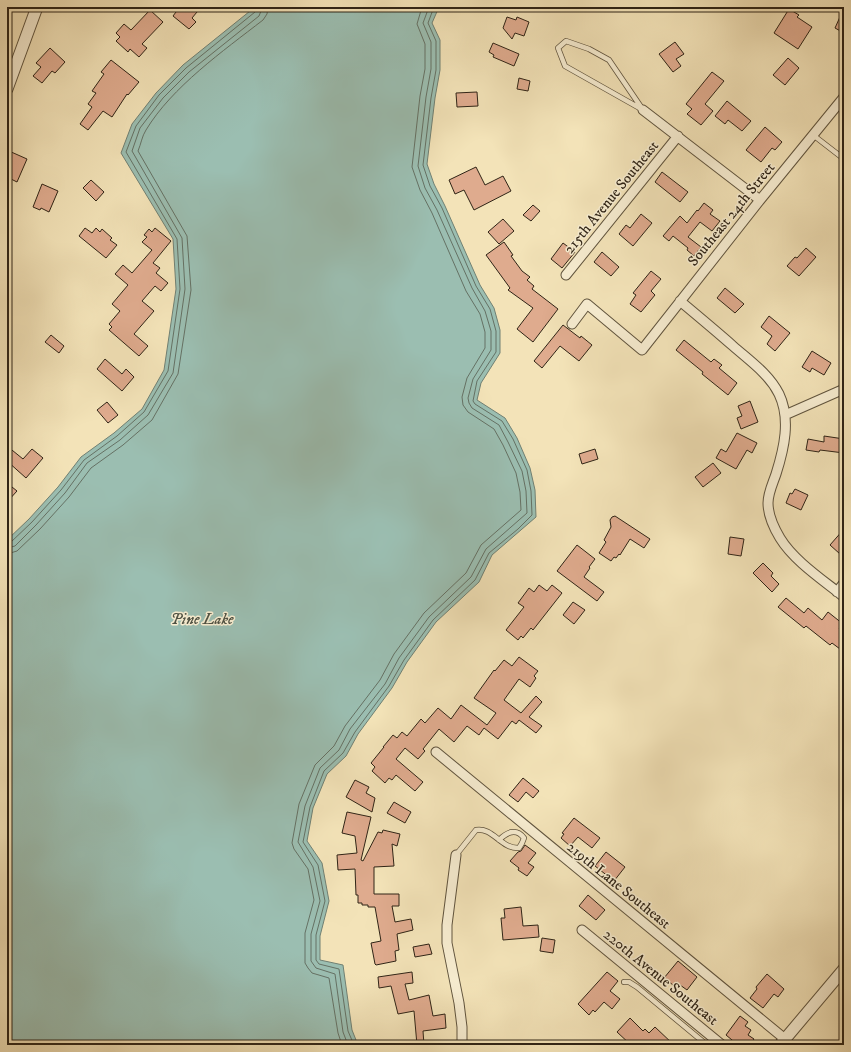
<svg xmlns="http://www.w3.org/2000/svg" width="851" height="1052" viewBox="0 0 851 1052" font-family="'IM FELL DW Pica',serif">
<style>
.water{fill:#9bbeb1;stroke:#708073}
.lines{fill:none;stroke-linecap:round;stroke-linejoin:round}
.shore{stroke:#657164;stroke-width:1}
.building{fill:#dfab8e;stroke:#2f2416}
.service-casing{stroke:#60543e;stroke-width:6}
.minor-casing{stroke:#60543e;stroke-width:11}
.tertiary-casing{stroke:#60543e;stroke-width:13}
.service{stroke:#f7edd1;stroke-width:4.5}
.minor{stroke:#f7edd1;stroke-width:9}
.tertiary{stroke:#f7edd1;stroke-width:11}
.labels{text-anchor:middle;stroke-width:3;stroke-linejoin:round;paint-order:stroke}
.street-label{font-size:15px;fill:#2f2416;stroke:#f7edd1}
.water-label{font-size:16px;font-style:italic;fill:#4f5244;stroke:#f7edd1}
</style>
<rect width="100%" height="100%" fill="#f3e3b8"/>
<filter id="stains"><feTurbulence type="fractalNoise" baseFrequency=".005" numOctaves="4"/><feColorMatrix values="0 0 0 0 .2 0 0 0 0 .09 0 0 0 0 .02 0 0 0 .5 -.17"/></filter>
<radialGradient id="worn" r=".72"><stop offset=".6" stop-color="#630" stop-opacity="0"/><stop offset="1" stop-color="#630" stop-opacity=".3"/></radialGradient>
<!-- water -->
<path class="water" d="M255,7H439L432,23L440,40V70L435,98L427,164L434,184L445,206L480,285L494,308L500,330V353L481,383L477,400L505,418L517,438L530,468L535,490L536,517L492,555L479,582L436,622L407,662L392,688L358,734L346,756L327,774L313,808L307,841L322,863L329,901L320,936V960L343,965L352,1030L358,1045H7V540L29,519L58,487L81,457L114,433L142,409L164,370L176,289L173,239L121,153L132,124L156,93L183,65Z"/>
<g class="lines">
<!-- shore -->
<path class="shore" d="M7,543L11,542L32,522L61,490L84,460L117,436L144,412L168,371L180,289L177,239L126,152L136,126L159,95L186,68L255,12L257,7
M7,548L15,546L36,525L65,493L87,463L120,440L148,415L173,373L185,289L182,238L132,151L140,128L163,98L189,72L259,16L261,11L262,7
M7,554L17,551L40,529L69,497L91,468L123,445L152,420L178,374L191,290L187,236L138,151C141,144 142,136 146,130C172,87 223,51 263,20L267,14L268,7
M342,1045L338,1033L329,978L312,973L308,968L305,963V933L314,900L308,869L294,849L292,843L299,804L315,765L334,746L345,726L380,680L394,654L424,613L466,573L481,545L521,510L520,492L516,473L503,445L494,429L468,412L463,405L462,397L467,378L485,348V332L480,314L466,291L432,213L420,190L412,167L420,96L425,69V44L417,24L422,7
M348,1045L343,1032L335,974L316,968L311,961V934L320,901L313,867L298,842L305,806L320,768L339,750L350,729L385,684L399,658L429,617L471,577L486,549L527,513L526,491L522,471L508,442L499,425L472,408L469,403L468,398L473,379L491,350V331L485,311L472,288L437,210L425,188L418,166L426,97L431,69V42L423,23L429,7
M354,1045L348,1031L339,969L319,964L316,960V935L325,901L318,865L303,842L310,807L324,771L343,753L355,732L389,686L404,660L433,620L475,580L489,553L518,529L532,515L531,491L527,470L513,439L502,421L475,404L473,401L477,381L496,352V331L490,309L476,286L442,208L430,186L423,165L431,98L436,70V41L428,23L434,7"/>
</g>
<!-- building -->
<path class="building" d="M169,7H191L197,12L192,18L196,22L189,29L173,16L176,12Z
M844,8V33L835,28Z
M789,9L799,15L797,17L812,27L798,49L774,33Z
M150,10L163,22L142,44L147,48L139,57L130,49L128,52L116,41L120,37L116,33L124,24L131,30Z
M507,17L516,20L517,17L529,22L524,36L515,33L512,39L503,28Z
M675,42L684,54L676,59L681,66L673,72L659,54Z
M493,43L519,54L514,66L493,57L494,55L489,52Z
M50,48L65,62L55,73L52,71L42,83L33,76L41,67L36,63Z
M788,58L799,68L785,85L773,75Z
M111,60L139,82L128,95L127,94L112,117L103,111L88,130L80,124L92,107L88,104L96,93L92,91L104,74L101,72Z
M712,72L724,81L705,104L713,111L701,125L687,114L692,109L686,104Z
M519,78L530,81L528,91L517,89Z
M477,92L478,106L457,107L456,93Z
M727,101L751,121L742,131L728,120L725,124L715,116Z
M765,127L782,142L775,150L772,148L761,162L746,150Z
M9,151L27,159L17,182L7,177V156Z
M476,167L485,185L503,176L511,191L474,210L464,190L455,194L449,180Z
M662,172L688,192L680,202L655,182Z
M91,180L104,192L96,201L83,188Z
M42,184L58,191L49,212L41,208L40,210L33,207Z
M704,203L713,210L710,214L720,221L712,231L700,222L688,237L701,247L694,256L687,250L688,248L673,236L669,241L663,236L680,216L687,223L697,210L698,211Z
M533,205L540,211L531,221L523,215Z
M641,214L652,223L633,246L619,234L626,225L630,228Z
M503,219L514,231L499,244L488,232Z
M85,228L92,233L96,228L100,232L102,229L112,238L110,240L117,245L106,258L79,236Z
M155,228L171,241L153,263L160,268L156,273L168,283L161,291L155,286L142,301L154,311L134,334L148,346L139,356L109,330L112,327L109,324L120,311L112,304L128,285L115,274L123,265L132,273L152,250L142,242L147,237L144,235L149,229L152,232Z
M504,242L513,255L511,256L522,271L530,277L527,280L534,286L532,289L558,309L533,342L517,329L533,308L508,290L510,288L486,255Z
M563,243L575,252L562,268L551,259Z
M806,248L816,257L799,276L787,266L795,257L797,258Z
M602,252L619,267L611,276L594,262Z
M651,271L661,279L651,291L655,295L641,312L630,304L636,295L633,293Z
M725,288L744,304L735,313L717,298Z
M769,316L790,333L775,351L767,344L772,336L761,327Z
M563,325L580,338L581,336L592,345L579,361L560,346L542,368L534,361Z
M51,335L64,346L59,353L45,342Z
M684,340L711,362L714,359L722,365L719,368L737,383L728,395L702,374L703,372L676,350Z
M812,351L831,363L824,375L812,368L810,372L802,367Z
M105,359L122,374L126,369L134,377L122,391L97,369Z
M750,401L758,422L741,429L737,418L742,416L738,406Z
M107,402L118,415L108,423L97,410Z
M737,433L757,443L752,453L747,450L736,469L716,458L721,449L726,452Z
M824,436L844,439V453L820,450L819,452L806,450L808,439L824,442Z
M7,446L23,459L32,449L43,458L26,478L7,461Z
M595,449L598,459L582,464L579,454Z
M713,463L721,473L703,487L695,477Z
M7,483L17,491L7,502Z
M795,489L808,495L801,510L786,503L790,493L792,494Z
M615,516L650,539L644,548L630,539L620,555L619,554L616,558L614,557L611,561L599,553L606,542L604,540L611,527L610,520L612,517Z
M844,529V549L840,554L830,545Z
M730,537L744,539L741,556L728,554Z
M577,545L595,559L589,567L590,568L584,577L604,592L597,601L557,571Z
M763,563L773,573L771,576L779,584L772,592L753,573Z
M539,585L547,591L552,585L562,593L533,630L531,628L523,638L521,636L518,640L506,630L524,607L518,603L529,588L534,592Z
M786,598L804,613L808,608L822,620L828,612L843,624L839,629L844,633V652L832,643L830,645L806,626L804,628L778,607Z
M573,602L585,610L574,624L563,615Z
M519,657L538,671L534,676L536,678L530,687L519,679L504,700L521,713L536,696L542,702L529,717L542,726L536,733L519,720L516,724L512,721L498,739L484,728L479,735L467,726L454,742L439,729L423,749L425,751L418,759L405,748L396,759L423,782L415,791L396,775L392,780L389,778L385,783L372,771L375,767L371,763L384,747H383L393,735L397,738L402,732L407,736L421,719L425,723L438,708L451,719L461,705L487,725L496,713L474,698L494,670L495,671L504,660L512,666Z
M523,778L539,791L533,798L526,792L518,802L509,795Z
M355,780L369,787L366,793L375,798L372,812L346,797Z
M394,802L411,812L405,823L387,813Z
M347,812L371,817L361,860L363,861L378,832L382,833L383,830L400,834L397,846L392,844L394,866L374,867V894H399V906H392L395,922L411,919L413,930L397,934L399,950L395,951L396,961L376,965L375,964L371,943L381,941L375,907H368V905H362V903H358V895H356L355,869L338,870L337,855L357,853L355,836L342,833Z
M574,818L600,838L592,848L578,837L570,846L561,838L564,834L562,833Z
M525,845L536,853L528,863L534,867L527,876L518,870L519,868L510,861L518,852L521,851Z
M606,852L625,867L614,881L595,866Z
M588,895L605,910L596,920L579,906Z
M521,907L523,926L538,925L539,937L503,940L501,918H505L504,909Z
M542,938L555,940L553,953L540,951Z
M429,944L432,954L415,957L413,947Z
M678,961L697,977L687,990L676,982L673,985L664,978Z
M412,972L413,983L405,984L409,1000L429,995L433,1016L445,1014L446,1028L423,1031L424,1045H417L414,1011L398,1014L391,986L379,988L378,977Z
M607,972L618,981L610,991L620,999L612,1009L604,1002L595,1012L593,1010L589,1015L578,1004Z
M767,974L784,989L778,997L774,994L763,1008L750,998L757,989L756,987Z
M740,1016L748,1022L745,1026L751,1030L748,1035L754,1039L750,1045H738L726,1035Z
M630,1018L643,1031L645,1029L649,1033L655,1027L674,1045H631L617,1032Z"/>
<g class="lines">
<!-- service casing -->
<g class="service-casing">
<path id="service" d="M566,41L589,49L609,60L643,110L565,66L558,48Z
M813,135L844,159
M456,855L476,830C493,827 501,849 519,848L522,843L524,838C516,827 506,833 499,840
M624,982H629L637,987L707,1045"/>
</g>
<!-- minor casing -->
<g class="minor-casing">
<path id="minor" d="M643,110L760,200
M566,275L678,136
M680,301C698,316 716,331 733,346C750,361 769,374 779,394C791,419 784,449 776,474C773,483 768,493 768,503C768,515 774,528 780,538C794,561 823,580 844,597
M572,324L587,304L642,350L760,200L844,97
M785,415L844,389
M837,592L844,583
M436,752L785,1039
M456,855L447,925V943L459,1003L462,1027V1045
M582,930L722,1045"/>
</g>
<!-- tertiary casing -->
<g class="tertiary-casing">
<path id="tertiary" d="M7,89L37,7
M780,1045L844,969"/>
</g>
<!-- service -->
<use href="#service" class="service"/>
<!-- minor -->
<use href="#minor" class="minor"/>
<!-- tertiary -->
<use href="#tertiary" class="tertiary"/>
</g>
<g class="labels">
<!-- street labels -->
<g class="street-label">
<text transform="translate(611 197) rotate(-51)" y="5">215th Avenue Southeast</text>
<text transform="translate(731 214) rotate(-51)" y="5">Southeast 24th Street</text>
<text transform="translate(619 885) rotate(39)" y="5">219th Lane Southeast</text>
<text transform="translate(661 977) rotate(39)" y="5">220th Avenue Southeast</text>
</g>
<!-- water labels -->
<g class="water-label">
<text x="202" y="624">Pine Lake</text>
</g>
</g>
<!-- margin -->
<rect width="851" height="1052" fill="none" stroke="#f3e3b8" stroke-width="24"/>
<rect x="8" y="8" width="835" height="1036" fill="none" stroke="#2f2416" stroke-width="2"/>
<rect x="12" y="12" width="827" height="1028" fill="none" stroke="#2f2416"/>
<rect width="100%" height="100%" filter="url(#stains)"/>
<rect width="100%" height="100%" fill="url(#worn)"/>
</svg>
